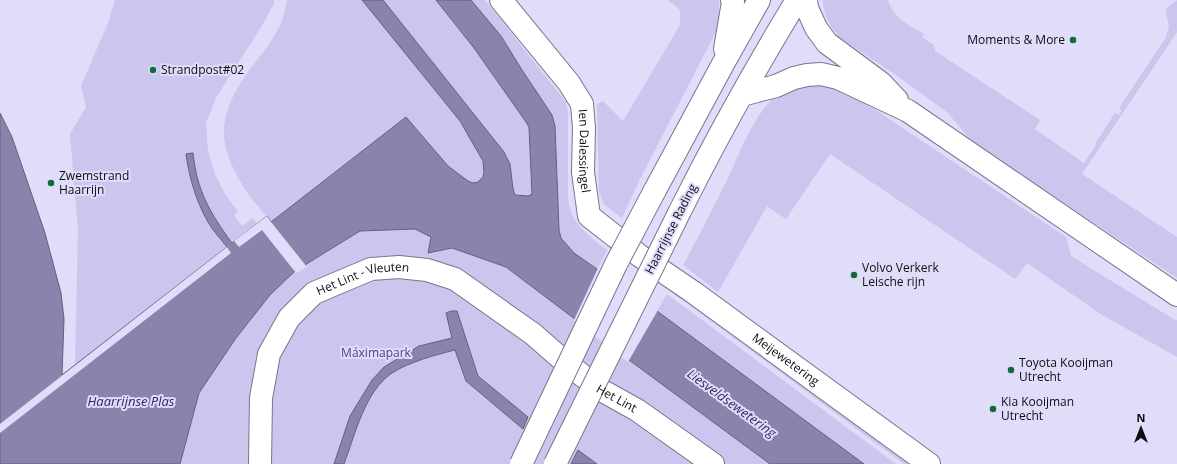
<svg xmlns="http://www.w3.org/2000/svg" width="1177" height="464" viewBox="0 0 1177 464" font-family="'Open Sans',sans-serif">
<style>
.green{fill:#cac6ee}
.water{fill:#8884ac;stroke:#63607f}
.pier{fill:#dfddf9}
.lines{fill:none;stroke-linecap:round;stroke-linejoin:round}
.street-casing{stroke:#78758e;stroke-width:24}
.secondary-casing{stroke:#78758e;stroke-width:24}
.street{stroke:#fff;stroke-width:22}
.secondary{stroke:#fff;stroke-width:22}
.secondary-bridge-casing{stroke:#78758e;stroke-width:24;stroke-linecap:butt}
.secondary-bridge{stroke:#fff;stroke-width:22}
.poi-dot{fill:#156839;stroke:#dfddf9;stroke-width:1.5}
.labels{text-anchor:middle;stroke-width:4;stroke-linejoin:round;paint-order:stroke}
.poi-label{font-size:12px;fill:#0e0d16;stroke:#dfddf9;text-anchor:start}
.street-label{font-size:12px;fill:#0e0d16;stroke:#dfddf9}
.park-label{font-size:12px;fill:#4e457d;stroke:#dfddf9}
.water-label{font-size:13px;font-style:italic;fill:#31275b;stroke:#dfddf9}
</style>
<rect width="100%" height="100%" fill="#dfddf9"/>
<!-- green -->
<path class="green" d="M115,0H274V4L260,29L217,96L206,123L208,151L215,174L225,194L238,212L234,215L242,226L253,218L257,224L232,243C210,213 197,191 193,153L188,169L192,186L208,222L227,247L75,365L78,229L70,134L86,107L81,86L108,23Z
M287,0H362L460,121L483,161L484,172L483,177L478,182L473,183L468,181L448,166L406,117L271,222C265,214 258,207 252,199C239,181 225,157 224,135C223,109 239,83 254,64C270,44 284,26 287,0Z
M383,0H436L474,48L526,122L529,127L532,194L528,196L515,195L513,189L510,164L504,152Z
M471,0H485L566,102L568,112V199C571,224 588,235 607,250L597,270C583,259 563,249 559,230L555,126L501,36Z
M668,0H719L720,24L639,181L622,218L604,204L599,191L597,104L603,101L623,121L680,25V10Z
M823,0H888C894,18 908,25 924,34L922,37L934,45L935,51L1040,120L1035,129L1084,163L1096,145L1095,144L1115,113L1119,115L1122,110L1119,108L1165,39L1169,27L1166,12L1167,8L1177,0V32L1082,174L1177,237V278L972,142L948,113L903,80L839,37C830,26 823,15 823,0Z
M828,83L862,101L1066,237L1071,256L1175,320H1177V357L1102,315L1027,263L1015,279L830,154L786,219L767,206L718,292L683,265C699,236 714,206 729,176C742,148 754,113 779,93C793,81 811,83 828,83Z
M416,229L431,237L428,253L452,248L506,267L629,360L770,464H180L199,393L236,338L270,295L295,271L360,231Z
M671,286L912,464H904L669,290Z
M667,294L896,464H864L657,311Z"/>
<!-- water -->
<path class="water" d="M362,0H383L504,152L510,164L513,189L515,195L528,196L532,194L529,127L526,122L474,48L436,0H471L501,36L522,70L552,115L555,126L559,230L561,238L574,253L657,311L864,464H770L629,360L506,267L452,248L428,253L431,237L415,229L360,231L295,271L270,295L236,338L199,393L180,464H0V113L12,137L45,233L61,293L64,319L62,375L227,247C221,239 213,231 208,222C196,201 189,177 186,154L193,153C197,191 210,213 232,243L267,216L271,222L406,117L448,166L468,181L473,183L478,182L483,177L484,172L483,161L460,121Z
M451,311H457L478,376L528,417L523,429L466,381L455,350C435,355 409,362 392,373C365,391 355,435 344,464H334L350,416L372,380L384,367L419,346L452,338L446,313Z
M578,450L597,464H571Z"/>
<!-- pier -->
<path class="pier" d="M267,216L271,222L307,267L296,273L262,230L239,247L234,241Z
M227,247L231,253L0,433V424Z
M598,268L658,310L628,362L574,320Z"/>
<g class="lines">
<!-- street casing -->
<g class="street-casing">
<g id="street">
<path id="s1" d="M501,0L569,83L582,104L584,128L583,172L589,216L640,256L693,292L929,464"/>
<path id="s2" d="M260,464L261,398L269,354L289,318L314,293L371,269L399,267L427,270L455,279L533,334L565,362L601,390L637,410L713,464"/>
</g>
</g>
<!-- secondary casing -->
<g class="secondary-casing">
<path id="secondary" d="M806,0L807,8L816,28L827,43L881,83L897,100
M725,49L733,2L732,0
M742,95L776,86L794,78L807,75L821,74L838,78L908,111L1177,295
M654,192L723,64L759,0
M680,211C716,139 755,69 797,0"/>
</g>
<!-- street -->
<use href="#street" class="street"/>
<!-- secondary -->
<use href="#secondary" class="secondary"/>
<!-- secondary-bridge casing -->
<g class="secondary-bridge-casing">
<path id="secondary-bridge" d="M521,464L616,264L654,192
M555,464L680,211"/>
</g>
<!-- secondary-bridge -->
<use href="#secondary-bridge" class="secondary-bridge"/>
</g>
<!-- markers -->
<g class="poi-dot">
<circle cx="1073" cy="40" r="4"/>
<circle cx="153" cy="70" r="4"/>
<circle cx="51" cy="183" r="4"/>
<circle cx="854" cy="275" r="4"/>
<circle cx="1011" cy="370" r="4"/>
<circle cx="993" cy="409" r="4"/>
</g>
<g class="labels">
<!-- poi labels -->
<g class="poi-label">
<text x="1065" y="44" text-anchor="end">Moments &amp; More</text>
<text x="161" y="74">Strandpost#02</text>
<text x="59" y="180">Zwemstrand<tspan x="59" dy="14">Haarrijn</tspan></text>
<text x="862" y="272">Volvo Verkerk<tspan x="862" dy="14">Leische rijn</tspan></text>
<text x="1019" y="367">Toyota Kooijman<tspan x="1019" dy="14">Utrecht</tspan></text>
<text x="1001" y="406">Kia Kooijman<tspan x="1001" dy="14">Utrecht</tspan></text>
</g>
<!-- street labels -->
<g class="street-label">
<text dy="4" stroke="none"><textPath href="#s1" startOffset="179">Ien Dalessingel</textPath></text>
<text transform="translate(671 229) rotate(-63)" y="4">Haarrijnse Rading</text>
<text dy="4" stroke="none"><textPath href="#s2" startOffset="239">Het Lint - Vleuten</textPath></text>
<text dy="4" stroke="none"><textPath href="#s1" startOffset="488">Meijewetering</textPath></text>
<text dy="4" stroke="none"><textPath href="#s2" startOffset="536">Het Lint</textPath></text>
</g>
<!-- park labels -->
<g class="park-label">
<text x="376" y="357">Máximapark</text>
</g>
<!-- water labels -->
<g class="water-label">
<text x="131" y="406">Haarrijnse Plas</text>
<text transform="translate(732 403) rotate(36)" y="5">Liesveldsewetering</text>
</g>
</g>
<!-- north arrow -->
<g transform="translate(1141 428)" stroke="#dfddf9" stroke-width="3" paint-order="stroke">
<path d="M0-3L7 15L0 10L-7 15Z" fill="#0e0d16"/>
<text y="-6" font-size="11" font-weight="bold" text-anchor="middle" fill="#0e0d16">N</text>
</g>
</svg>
